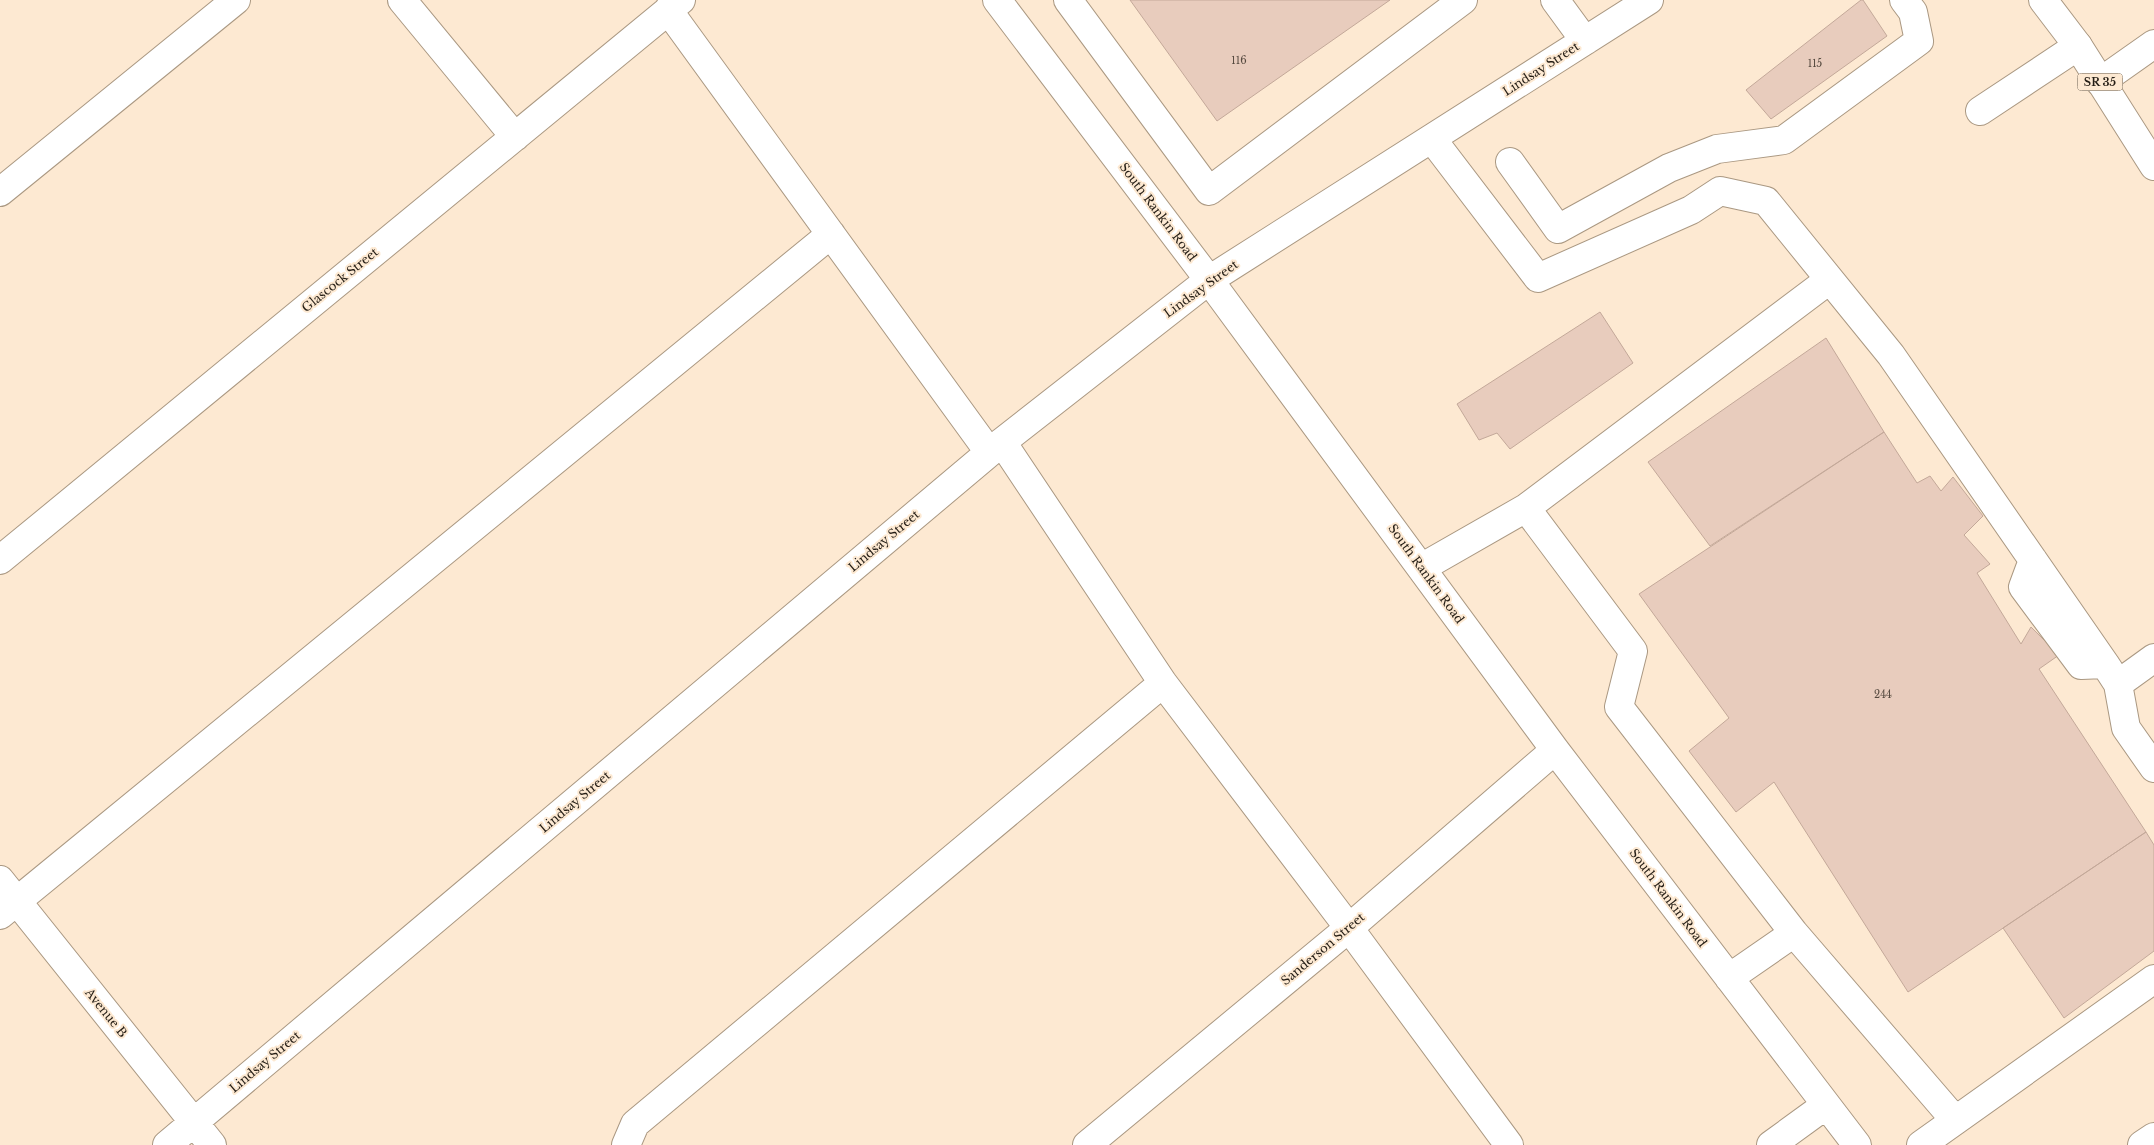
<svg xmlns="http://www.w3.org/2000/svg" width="2154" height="1145" viewBox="0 0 2154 1145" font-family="'Libre Baskerville',serif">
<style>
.building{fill:#e8ccbd;stroke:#c3a899}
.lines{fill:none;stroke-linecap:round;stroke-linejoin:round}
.minor-casing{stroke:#aa9882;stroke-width:30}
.major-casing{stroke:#aa9882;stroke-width:30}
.minor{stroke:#fff;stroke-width:28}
.major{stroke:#fff;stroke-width:28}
.labels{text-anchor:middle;stroke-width:4;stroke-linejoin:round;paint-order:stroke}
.number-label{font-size:10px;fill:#55493f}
.shield{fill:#fde9d2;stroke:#655a4e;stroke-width:1}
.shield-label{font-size:11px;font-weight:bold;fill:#241d15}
.street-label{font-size:12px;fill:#241d15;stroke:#fde9d2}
</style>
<rect width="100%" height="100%" fill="#fde9d2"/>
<!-- building -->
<path class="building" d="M1130,0H1390L1217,121Z
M1861,0H1863L1887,36L1771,119L1746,90Z
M1600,312L1633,363L1510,449L1497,433L1479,440L1457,404Z
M1826,338L1884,432L1710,546L1648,462Z
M1884,432L1917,483L1930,476L1941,491L1953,477L1983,516L1964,535L1990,564L1977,573L2021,644L2031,627L2059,655L2039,669L2146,832L1908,992L1774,782L1736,812L1689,751L1729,718L1639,594Z
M2146,832L2154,845V951L2064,1018L2003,928Z"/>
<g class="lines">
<!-- minor casing -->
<g class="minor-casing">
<path id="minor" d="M402,0L515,137
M997,0L1209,280L1555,750L1857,1145
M1068,0L1209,191L1463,0
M1555,0L1585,41
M668,10L989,452
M2100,82L2154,44
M1980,111L2078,46
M1432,139L1538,278L1691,210L1720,191L1766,201L1891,355L2105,664L2118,684L2126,728L2154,768
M1510,162L1558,229L1669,168L1717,149L1784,140L1919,41L1913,12L1904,0
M0,192L236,0
M1002,442L1163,683L1349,928L1509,1145
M1526,508L1633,651L1619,707L1794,933L1955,1120
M0,560L681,0
M2033,560L2023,587L2081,665L2105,664
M1421,568L1526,508L1829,280
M2118,684L2154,658
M0,880L212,1145
M0,915L831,234
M1729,978L1794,933
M167,1145L1002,442L1209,280L1649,0
M626,1145L635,1124L1163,683
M1087,1145L1349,928L1555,750
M1771,1145L1826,1105
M1921,1145L2154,979
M2142,1145L2154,1137"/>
</g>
<!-- major casing -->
<g class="major-casing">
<path id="major" d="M2043,0L2078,46L2154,166"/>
</g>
<!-- minor -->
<use href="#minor" class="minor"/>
<!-- major -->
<use href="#major" class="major"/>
</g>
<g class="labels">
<!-- number labels -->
<g class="number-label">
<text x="1239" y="64">116</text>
<text x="1815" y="67">115</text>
<text x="1883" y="698">244</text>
</g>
<!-- shield labels -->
<rect class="shield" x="2077.5" y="73.5" width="45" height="17" rx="4"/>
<g class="shield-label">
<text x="2100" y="86">SR 35</text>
</g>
<!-- street labels -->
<g class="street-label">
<text transform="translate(1541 69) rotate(-33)" y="4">Lindsay Street</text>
<text transform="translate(1158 212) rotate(53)" y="4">South Rankin Road</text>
<text transform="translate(340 280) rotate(-39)" y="4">Glascock Street</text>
<text transform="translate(1201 289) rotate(-36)" y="4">Lindsay Street</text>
<text transform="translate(884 541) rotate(-40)" y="4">Lindsay Street</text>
<text transform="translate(1426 574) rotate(54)" y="4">South Rankin Road</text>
<text transform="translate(575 802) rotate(-40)" y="4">Lindsay Street</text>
<text transform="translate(1668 898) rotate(53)" y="4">South Rankin Road</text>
<text transform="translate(1323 949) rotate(-40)" y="4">Sanderson Street</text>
<text transform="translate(106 1013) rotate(51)" y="4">Avenue B</text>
<text transform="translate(265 1062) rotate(-40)" y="4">Lindsay Street</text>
</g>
</g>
</svg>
